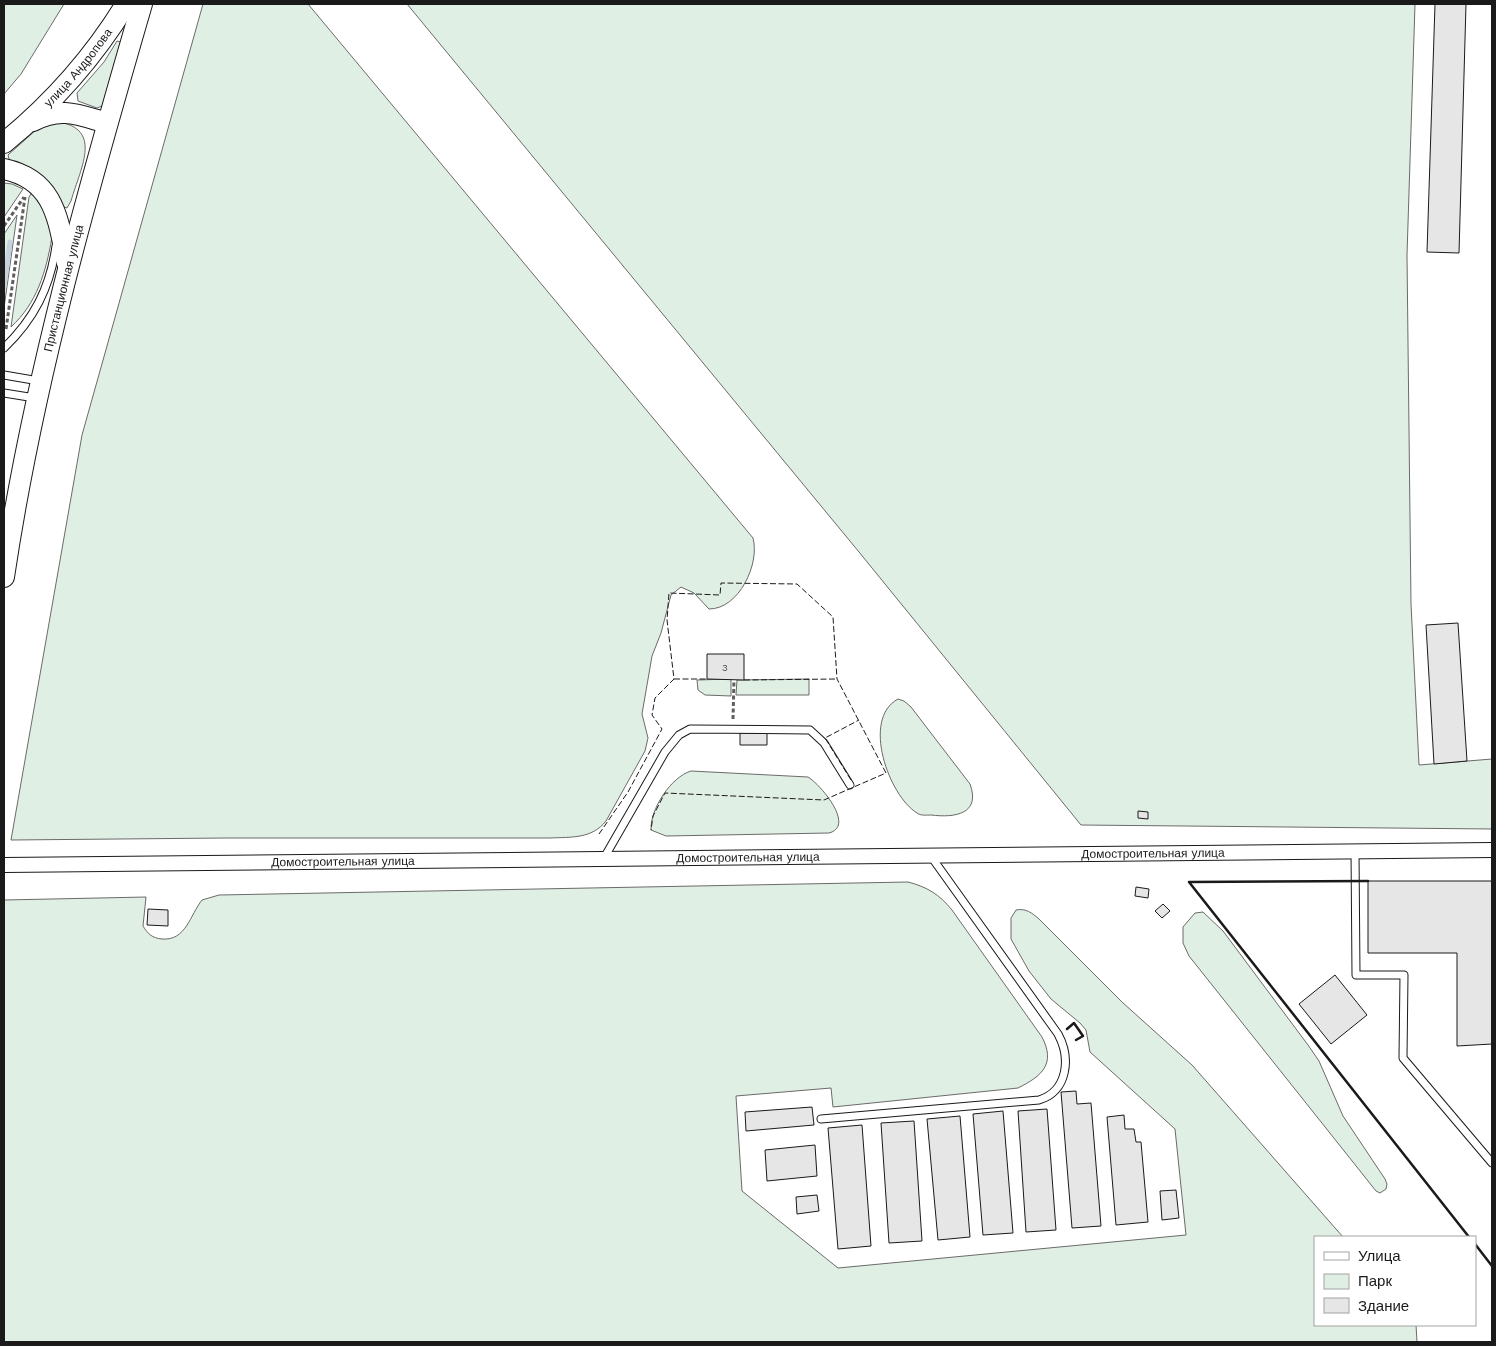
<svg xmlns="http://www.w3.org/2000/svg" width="1496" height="1346" viewBox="0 0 1496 1346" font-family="'Work Sans',sans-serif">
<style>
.green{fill:#e0efe3;stroke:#6a6a6a}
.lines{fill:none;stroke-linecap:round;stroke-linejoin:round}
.stream{stroke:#c6d2dc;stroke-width:5}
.building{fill:#e6e6e6;stroke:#1a1a1a}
.lane-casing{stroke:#1a1a1a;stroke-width:9}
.street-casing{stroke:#1a1a1a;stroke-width:16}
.secondary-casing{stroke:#1a1a1a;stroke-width:22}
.path{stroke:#5f5f5f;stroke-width:3;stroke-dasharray:4 2.5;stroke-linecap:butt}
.lane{stroke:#fff;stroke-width:7}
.street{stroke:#fff;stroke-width:14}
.secondary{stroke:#fff;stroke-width:20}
.fence{stroke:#1a1a1a;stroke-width:1;stroke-dasharray:6 2.5;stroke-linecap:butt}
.wall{stroke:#1a1a1a;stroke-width:2.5}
.labels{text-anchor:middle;stroke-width:4;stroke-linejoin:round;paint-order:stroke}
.number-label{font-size:10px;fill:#4d4d4d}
.street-label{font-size:12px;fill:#1a1a1a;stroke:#fff}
</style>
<rect width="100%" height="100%" fill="#fff"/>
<!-- green -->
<path class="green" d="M4,4H64L21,74L4,94Z
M203,4H308L753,538C760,564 739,609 709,609L694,593L681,587L671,595L661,633L652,656L642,714L648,738L645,751L606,821C592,839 571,837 550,838H226L11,840L82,435Z
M407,4H1415L1407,255L1411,604L1419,765L1492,759V829L1081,825L859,552Z
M117,41L121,42L102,106L97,108L78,101L77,93L104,62Z
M52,121C105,126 81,166 71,201L67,208L61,206L9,159L8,155L37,129Z
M4,183L12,184L23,189L4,217Z
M33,191C45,201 52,222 52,237C46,272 37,303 11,327L29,197Z
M17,215L4,308V234Z
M731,679V696L705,695L698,690L697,680Z
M809,679V695H736L737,680Z
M898,699L904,701L911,707L970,784C981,814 955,818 931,815C926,815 921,816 917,813C889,796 861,719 898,699Z
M691,771L808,777C820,784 856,826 829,833L666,836L651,830C650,809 671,777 691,771Z
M908,882C927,887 939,894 952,910L1042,1037C1056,1064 1042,1076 1018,1088L833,1107L831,1088L736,1096L742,1191L838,1268L1186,1235L1175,1129L1090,1052L1086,1030L1080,1023L1051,999L1029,971L1011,939V918L1016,910C1026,908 1032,913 1039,919L1122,1002L1192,1065L1343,1237H1315V1325H1416L1417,1342H4V900L146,897L143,926C148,934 152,938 162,939C186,941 190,915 202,900L219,895Z
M1203,912L1223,931L1308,1045L1319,1061L1343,1116L1385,1179L1387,1184L1386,1189L1380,1193L1376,1191L1189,956L1183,943V927L1195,913Z"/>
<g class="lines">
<!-- stream -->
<path class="stream" d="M4,287L10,242"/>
</g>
<!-- building -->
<path class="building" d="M1435,4H1466L1459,253L1427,252Z
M1458,623L1467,761L1434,764L1426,625Z
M707,654H744V680L707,679Z
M740,733H767V745H740Z
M1138,811L1148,812V819L1138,818Z
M1368,881H1492V1044L1457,1046V953H1368Z
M1136,887L1149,889L1148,898L1135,896Z
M1163,904L1170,911L1162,918L1155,911Z
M148,909L168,910V926L147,925Z
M1335,975L1367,1015L1331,1044L1299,1004Z
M1076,1091L1077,1104L1091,1103L1101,1226L1072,1228L1061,1092Z
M812,1107L814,1125L746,1131L745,1112Z
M1047,1109L1056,1230L1026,1232L1018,1111Z
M1003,1111L1013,1233L983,1235L973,1114Z
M1124,1115L1125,1129H1134L1136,1142H1141L1148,1222L1116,1225L1107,1117Z
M960,1116L970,1237L938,1240L927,1119Z
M914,1121L922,1241L889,1243L881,1123Z
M862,1125L871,1246L838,1249L828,1128Z
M815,1145L817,1176L767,1181L765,1150Z
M1176,1190L1179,1218L1162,1220L1160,1191Z
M817,1195L819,1211L797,1214L796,1197Z"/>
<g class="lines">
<!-- lane casing -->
<g class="lane-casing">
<path id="lane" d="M4,348C34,319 50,288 56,246
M4,375L39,381
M4,393L35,398
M1355,851L1356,975H1404L1403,1058L1492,1163
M604,858L665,752L679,735L690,729L810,730L824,743L850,785
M821,1119L1039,1100C1068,1091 1071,1058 1058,1034L930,855"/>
</g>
<!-- street casing -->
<g class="street-casing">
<g id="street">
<path id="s1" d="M4,865L1492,850"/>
</g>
</g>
<!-- secondary casing -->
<g class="secondary-casing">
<g id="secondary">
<path d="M33,121C61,106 79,115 107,123"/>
<path id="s2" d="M4,143C53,103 93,58 126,4"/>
<path d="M4,169C55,180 58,219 67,263"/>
<path id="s3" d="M4,577C33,382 87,193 142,4"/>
</g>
</g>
<!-- path -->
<path class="path" d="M4,226L24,197
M6,329L25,197
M733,719L734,680"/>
<!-- lane -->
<use href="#lane" class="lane"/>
<!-- street -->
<use href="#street" class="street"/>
<!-- secondary -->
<use href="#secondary" class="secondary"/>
<!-- fence -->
<path class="fence" d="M674,679H707
M744,680L837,679
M851,780L825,738L859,720
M599,834L628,792L662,729L652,715L655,698L674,679L667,620L669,593L720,595L721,583L797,584L833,617L837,679L886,773L824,800L665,793L653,816L651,830"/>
<!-- wall -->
<path class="wall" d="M1368,881L1189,882L1469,1237
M1067,1029L1074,1023L1083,1036L1076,1040
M1475,1244L1492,1266"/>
</g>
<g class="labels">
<!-- number labels -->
<g class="number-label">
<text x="725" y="671">3</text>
</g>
<!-- street labels -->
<g class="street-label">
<text dy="4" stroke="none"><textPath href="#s2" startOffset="106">улица Андропова</textPath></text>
<text dy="4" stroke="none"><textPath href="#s3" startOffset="295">Пристанционная улица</textPath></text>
<text dy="4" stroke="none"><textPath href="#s1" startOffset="1149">Домостроительная улица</textPath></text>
<text dy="4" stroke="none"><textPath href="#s1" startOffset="744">Домостроительная улица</textPath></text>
<text dy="4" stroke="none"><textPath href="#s1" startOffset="339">Домостроительная улица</textPath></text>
</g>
</g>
<!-- border -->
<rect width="1496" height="1346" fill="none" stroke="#1a1a1a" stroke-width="10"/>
<!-- legend -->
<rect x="1314" y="1236" width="162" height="90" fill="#ffffff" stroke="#a3a3a3"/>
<rect x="1324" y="1252" width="25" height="8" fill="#ffffff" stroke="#a3a3a3"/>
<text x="1358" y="1261" font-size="15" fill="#1a1a1a">Улица</text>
<rect x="1324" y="1274" width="25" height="15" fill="#e0efe3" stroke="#a3a3a3"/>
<text x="1358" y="1286" font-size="15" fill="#1a1a1a">Парк</text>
<rect x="1324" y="1298" width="25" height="15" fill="#e6e6e6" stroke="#a3a3a3"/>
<text x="1358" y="1311" font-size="15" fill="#1a1a1a">Здание</text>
</svg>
